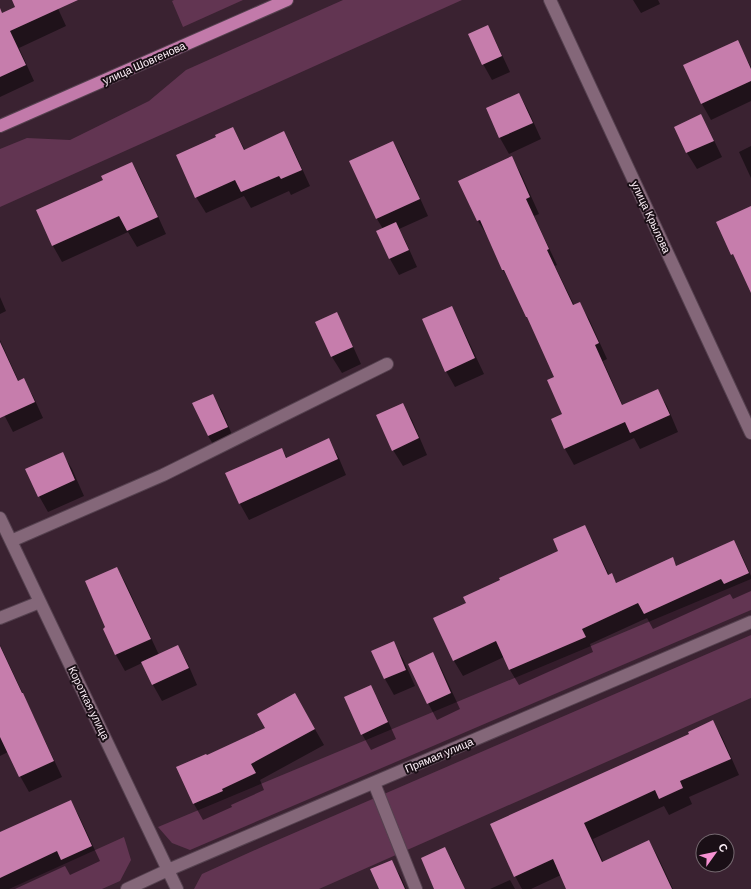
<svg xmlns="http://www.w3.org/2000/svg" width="751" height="889" viewBox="0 0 751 889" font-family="Arial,sans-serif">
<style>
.green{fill:#623552}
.shadow{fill:#0007}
.building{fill:#c67dac}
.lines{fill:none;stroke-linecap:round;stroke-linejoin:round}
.minor-casing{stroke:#55414f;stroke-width:14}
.major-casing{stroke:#55414f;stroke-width:14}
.minor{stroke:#846779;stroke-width:12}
.major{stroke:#c27aaa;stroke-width:12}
.labels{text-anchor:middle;stroke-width:4;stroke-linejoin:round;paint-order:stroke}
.street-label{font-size:11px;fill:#fdf0f8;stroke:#1a0f16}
</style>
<rect width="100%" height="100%" fill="#3a2231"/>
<!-- green -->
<path class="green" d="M174,0H243L183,27L172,1Z
M343,0H462L0,207V149L27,138L70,140L149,101L186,70Z
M751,579V610L190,850L172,843L158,827Z
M751,635V698L319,889H194L202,874L264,846Z
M124,837L131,860L120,881L102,889H9Z"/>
<!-- shadow -->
<path class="shadow" d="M13,0H54L66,26L19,48L34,81L0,97V15L16,7Z
M633,0H658L660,4L641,13Z
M487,26L496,42L510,72L492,80L483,64Z
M737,41L751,67V101L711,120L702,104L684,65Z
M519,94L528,110L541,139L509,154L500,138L487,109Z
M701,116L710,132L722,157L697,169L687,153L676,127Z
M233,128L245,150L284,132L293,149L310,186L291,195L289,191L251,208L244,196L206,213L196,197L217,138Z
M393,142L402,158L428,216L399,229L405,240L417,267L399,275L390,259L378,232L383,229L377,219L350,161Z
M751,146V178L739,152Z
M512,158L521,174L539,214L534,216L557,265L555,266L574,305L579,303L589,319L607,359L603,361L623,406L657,390L667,406L678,432L640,449L634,438L574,465L565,449L552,420L564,414L556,377L533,327L527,317L512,285L503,270L488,237L478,221L460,181Z
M132,163L141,179L166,234L137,247L128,232L62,262L53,246L104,181Z
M0,297L6,311L0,314Z
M451,307L460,323L484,374L455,387L446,371Z
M336,313L345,329L361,364L342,373L332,357L317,322Z
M0,340L19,382L24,380L33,396L43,418L13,432L0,407Z
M212,395L222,411L236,444L218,452L208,436L194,404Z
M402,404L412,420L427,455L403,466L393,450Z
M328,440L338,456L346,475L249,520L240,504L226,474L282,449L287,458Z
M62,453L72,469L84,496L48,512L39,496Z
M585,526L593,541L609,575H611L617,584L672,559L677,567L733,541L742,556L751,576V591L733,599L730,594L653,629L647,618L590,644L593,652L519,685L510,670L504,657L463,676L454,661L435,618L467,603L559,551Z
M117,568L126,584L159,655L178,646L187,662L197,685L162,701L153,685L142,663L125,671L116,655Z
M393,643L403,659L415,686L394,695L385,679L372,652Z
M0,645L62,777L29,792L20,776L8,752L0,756Z
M433,653L442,670L460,709L437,720L428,703Z
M370,687L380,703L396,739L371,750L362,734Z
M304,710L324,745L260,780L264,790L231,805L232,807L203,820L194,804L178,768L206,756Z
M713,722L722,737L739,775L689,797L692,804L669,815L664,806L593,839L603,862L649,841L658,857L673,889H568L561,875L531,889H522L515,876L690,734Z
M71,801L79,816L100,861L70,875L65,866L15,889H0V833Z
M445,848L454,864L465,889H435Z
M391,861L401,877L406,889H380Z
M510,880L515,889H490Z"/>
<!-- building -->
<path class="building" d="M12,0H78L10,31L26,65L0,77V8L2,13L15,7Z
M488,25L502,56L482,65L468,34Z
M738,40L751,69V81L701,104L683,65Z
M519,93L533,123L499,138L486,108Z
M701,114L714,141L686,153L674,127Z
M233,127L244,150L284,131L302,170L281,179L279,176L241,192L235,180L195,198L176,155L216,137L215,135Z
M393,141L420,199L376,219L349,161Z
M512,156L530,197L526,199L549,249L547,250L573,305L580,302L599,343L595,345L622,405L658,389L670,415L630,433L625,422L564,449L551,419L562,414L547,380L554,377L527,317H526L504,270H502L480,220L477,221L458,181Z
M132,162L158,217L127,231L119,216L52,246L36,210L103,180L101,176Z
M751,206V293L733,254L731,255L716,222Z
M396,222L409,250L389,259L376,231Z
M452,306L475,358L445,372L422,319Z
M337,312L353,347L331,357L315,322Z
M0,342L18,381L24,378L35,402L0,418Z
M213,394L228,427L208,436L192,403Z
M403,403L419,438L392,451L376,415Z
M329,438L338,459L239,504L225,473L282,448L286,458Z
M63,452L75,480L38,497L25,469Z
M585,525L608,575L612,573L616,583L673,557L676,566L734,540L749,573L724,584L721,579L644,614L638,603L582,629L586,637L509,670L496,641L453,661L433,618L466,603L463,597L500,580L499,578L558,551L553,539Z
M117,567L151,639L115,655L103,629L105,627L85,581Z
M394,641L406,670L384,679L371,651Z
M178,645L189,668L152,685L141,662Z
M0,646L22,693H23L54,761L19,777L0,737Z
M433,652L451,693L427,704L408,664Z
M371,685L388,722L361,735L344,697Z
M295,693L315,729L251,764L256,773L222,789L223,791L193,804L176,767L206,754L207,755L265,728L257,714Z
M713,720L731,759L680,781L683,788L659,799L655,790L584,823L602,862L649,840L672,889H566L553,859L514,877L490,824L689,734L688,732Z
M71,800L92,846L61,860L57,851L0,878V832Z
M445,847L465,889H434L421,858Z
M392,860L405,889H379L370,869Z"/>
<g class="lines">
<!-- minor casing -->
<g class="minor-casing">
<path id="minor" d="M550,0L751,433
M0,518L177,889
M11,541L163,475L387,364
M0,618L40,602
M374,783L416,889
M127,889L168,870L751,622"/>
</g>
<!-- major casing -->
<g class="major-casing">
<path id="major" d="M0,126L287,0"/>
</g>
<!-- minor -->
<use href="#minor" class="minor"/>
<!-- major -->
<use href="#major" class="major"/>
</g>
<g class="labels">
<!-- street labels -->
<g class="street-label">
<text transform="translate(144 63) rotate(-24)" y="4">улица Шовгенова</text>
<text transform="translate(651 217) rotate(65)" y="4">улица Крылова</text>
<text transform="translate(89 703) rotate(64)" y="4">Короткая улица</text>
<text transform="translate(439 755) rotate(-23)" y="4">Прямая улица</text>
</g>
</g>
<!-- north arrow -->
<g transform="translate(715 853) rotate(57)"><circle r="19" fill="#1a0f16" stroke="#756970"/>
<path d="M0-3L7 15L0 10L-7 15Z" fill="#f591d2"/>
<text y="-6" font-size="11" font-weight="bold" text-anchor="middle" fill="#fdf0f8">С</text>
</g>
</svg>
